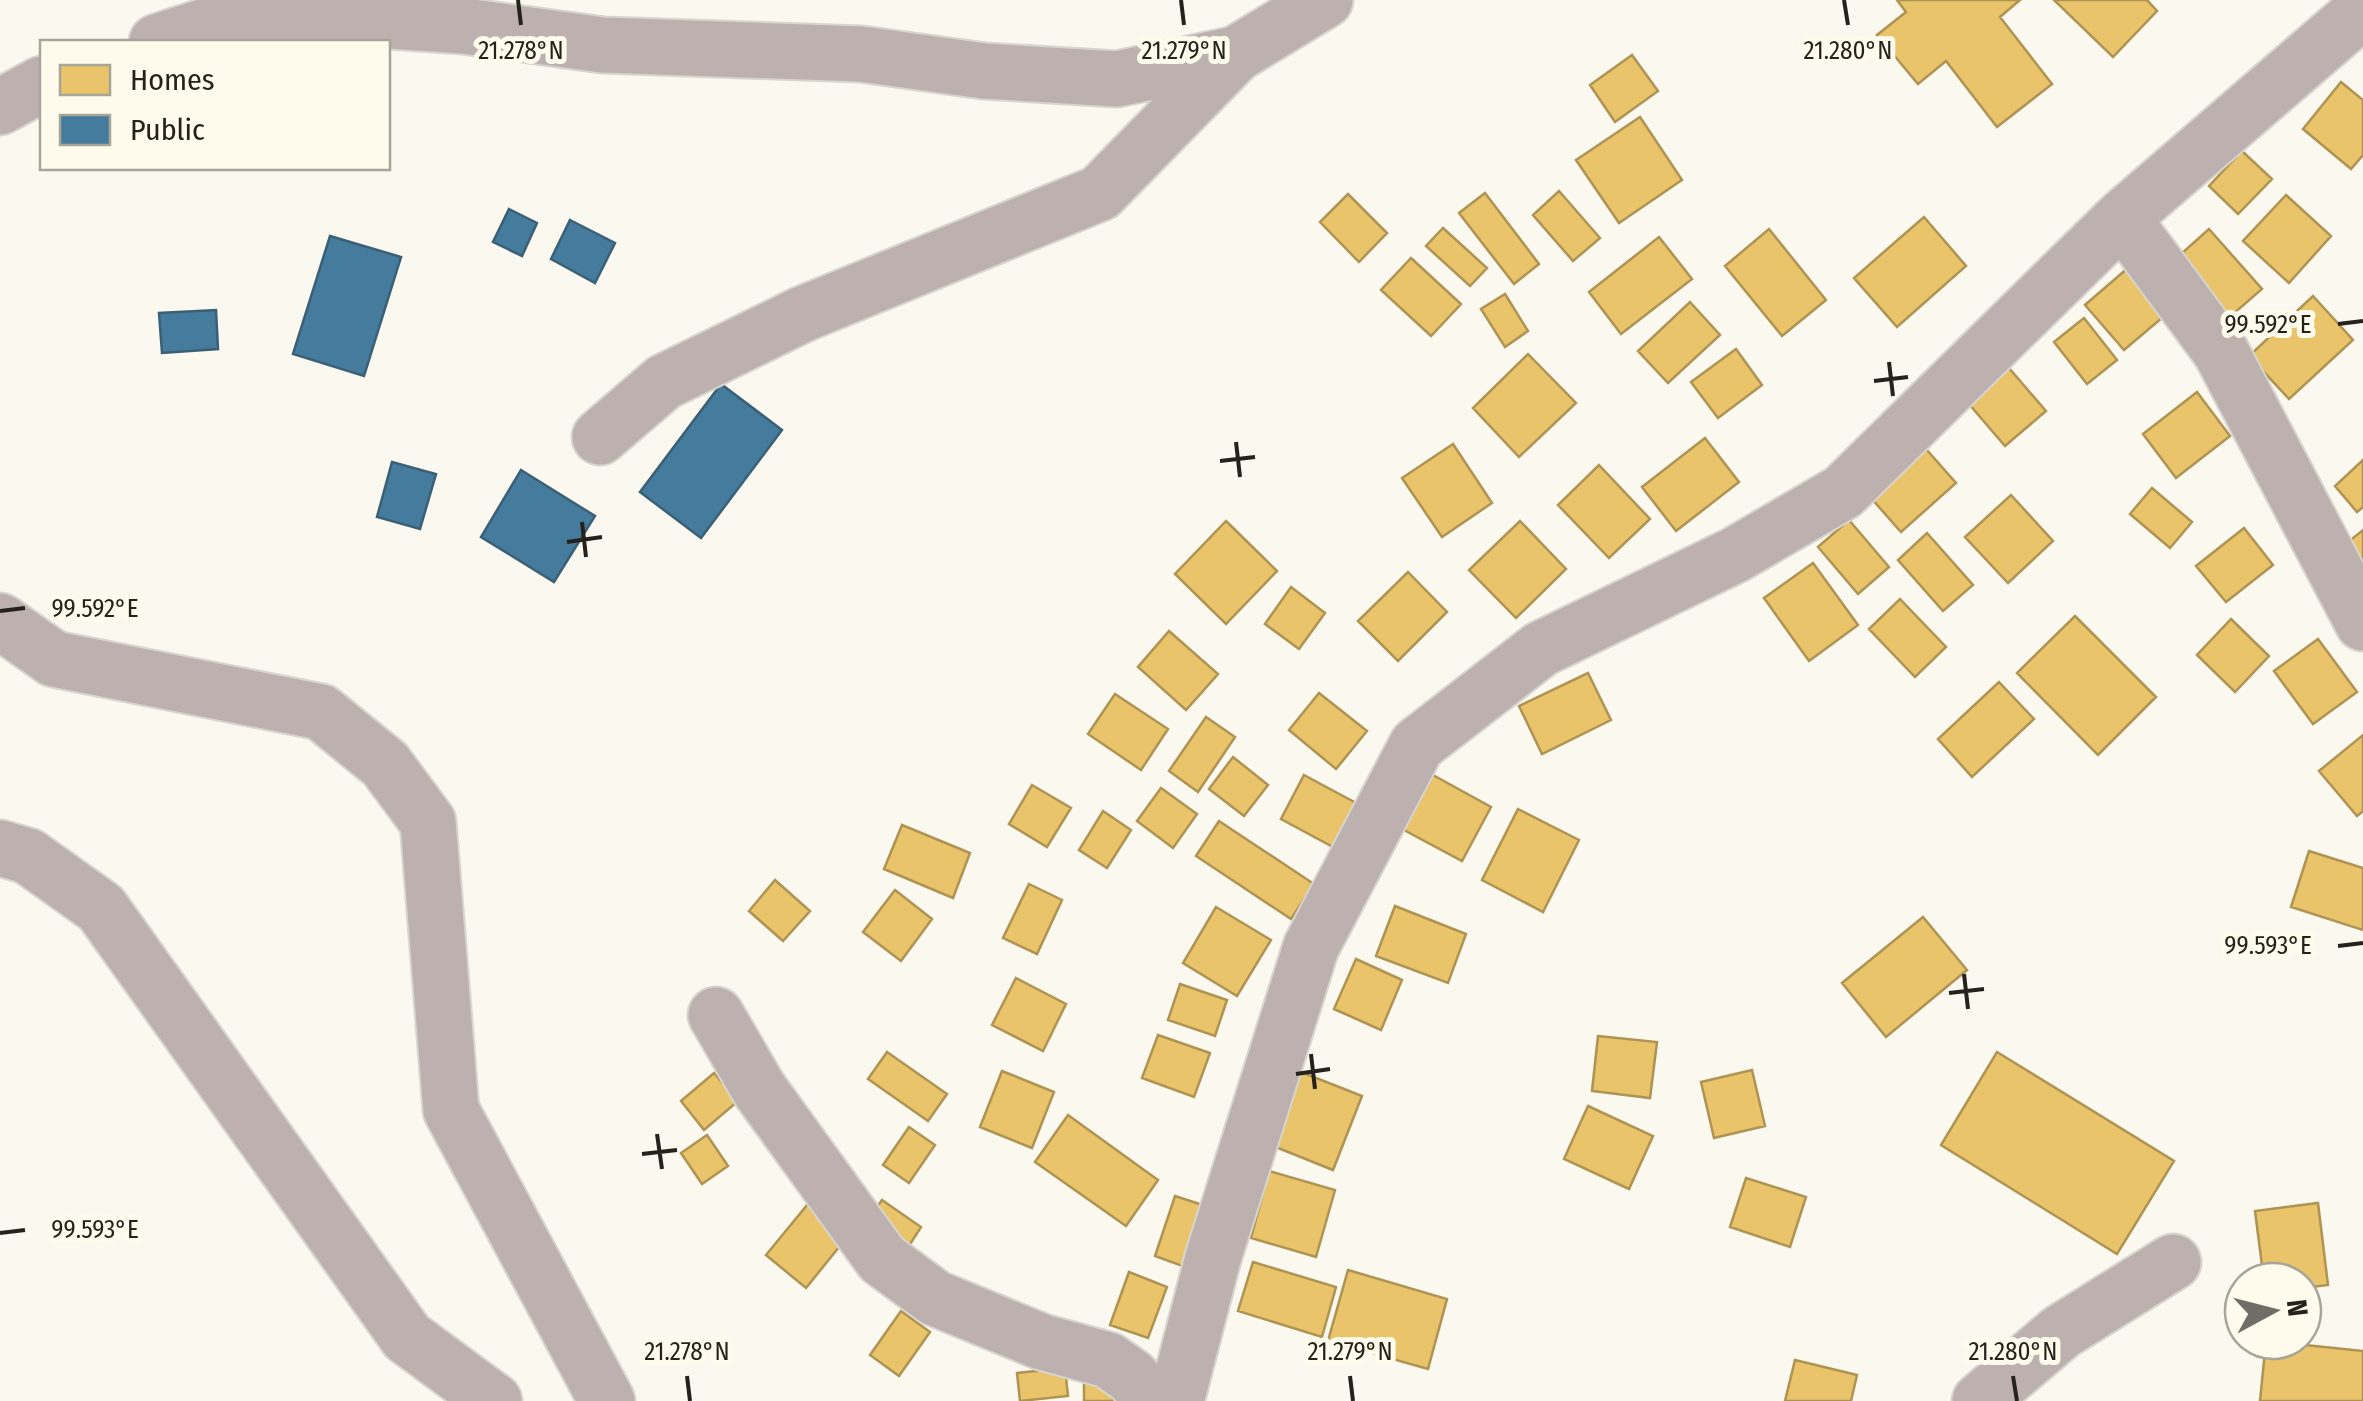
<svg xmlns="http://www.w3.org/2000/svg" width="2363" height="1401" viewBox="0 0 2363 1401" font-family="'Fira Sans Condensed',sans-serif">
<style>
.homes{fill:#e9c46a;stroke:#ae9352;stroke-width:2.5}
.public{fill:#457b9d;stroke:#3b6076;stroke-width:2.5}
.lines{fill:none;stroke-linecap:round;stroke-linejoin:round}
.minor-casing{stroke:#d8d5cf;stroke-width:59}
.minor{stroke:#bcb1af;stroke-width:55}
.ticks{fill:none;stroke:#24221b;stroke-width:4}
.ticks-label{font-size:25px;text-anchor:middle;fill:#24221b;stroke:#fffbec;stroke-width:10;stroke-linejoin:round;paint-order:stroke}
</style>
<rect width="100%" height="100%" fill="#fbf8f0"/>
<!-- homes -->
<path class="homes" d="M1897,0H2020L2000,17L2052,84L1997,127L1946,61L1918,84L1877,35L1906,12Z
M2054,0H2147L2157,11L2113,57Z
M1632,55L1658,91L1615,122L1590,85Z
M2341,82L2363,100V155L2351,169L2303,129Z
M1640,117L1682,180L1619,223L1576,160Z
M2242,151L2272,179L2238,214L2209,186Z
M1559,191L1600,238L1573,261L1533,215Z
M1485,193L1539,264L1514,284L1459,213Z
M1348,194L1387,233L1359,262L1320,222Z
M2286,195L2331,236L2289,283L2243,241Z
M1924,217L1966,266L1897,327L1854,278Z
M1443,228L1487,268L1470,286L1426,246Z
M1769,229L1826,300L1782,336L1725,266Z
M2209,229L2262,289L2224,322L2171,263Z
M1659,237L1692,279L1621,334L1589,292Z
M1411,258L1461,304L1431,336L1381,290Z
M2137,260L2176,306L2124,350L2085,305Z
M1505,294L1528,331L1505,347L1481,309Z
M2313,296L2353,340L2289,399L2249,356Z
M1690,302L1720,335L1668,383L1638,351Z
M2084,318L2117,360L2087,384L2054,342Z
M1736,349L1762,385L1718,418L1691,382Z
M1528,354L1576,403L1519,457L1473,408Z
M2009,368L2046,411L2005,446L1968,403Z
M2197,392L2230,436L2176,478L2143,434Z
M1705,438L1739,482L1676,531L1642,487Z
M1453,444L1492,503L1442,537L1402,478Z
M1926,449L1956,483L1901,532L1871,498Z
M2363,460V507L2357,512L2335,486Z
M1599,465L1650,519L1609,558L1558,505Z
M2152,488L2192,522L2170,548L2130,514Z
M2011,495L2053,541L2008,583L1965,537Z
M1849,520L1889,567L1858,594L1818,547Z
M1226,521L1277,571L1226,624L1175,574Z
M1520,521L1566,569L1516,618L1469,570Z
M2244,528L2273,565L2226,602L2196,566Z
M2363,530V585L2337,551Z
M1927,533L1973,585L1943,611L1898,560Z
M1813,563L1858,625L1809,661L1764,598Z
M1408,572L1447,612L1398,661L1358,621Z
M1291,587L1325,613L1299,649L1265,624Z
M1900,599L1946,647L1915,677L1869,629Z
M2075,616L2156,697L2098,755L2017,673Z
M2231,619L2269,656L2235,692L2197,655Z
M1169,631L1218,674L1186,710L1138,667Z
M2318,639L2357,692L2313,724L2274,671Z
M1588,673L1611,720L1542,754L1519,706Z
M1999,682L2034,719L1972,777L1938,739Z
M1319,693L1367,731L1336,769L1289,730Z
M1115,694L1168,729L1141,770L1088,734Z
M1206,717L1235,737L1198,792L1169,771Z
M2363,735V811L2357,816L2319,771Z
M1233,757L1268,785L1244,816L1209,789Z
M1304,775L1356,803L1333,847L1281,819Z
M1433,775L1491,807L1462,861L1404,830Z
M1032,785L1071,808L1047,847L1009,824Z
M1161,788L1197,814L1173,848L1137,821Z
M1518,809L1579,840L1543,912L1482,880Z
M1103,811L1131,830L1107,868L1079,850Z
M1219,821L1314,884L1291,919L1196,856Z
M902,825L970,853L953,898L884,869Z
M2309,851L2363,868V930L2291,907Z
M775,880L810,911L783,941L749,911Z
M1029,884L1062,900L1037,954L1003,938Z
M895,890L932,919L901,961L863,932Z
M1395,906L1466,934L1448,983L1376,956Z
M1216,907L1271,940L1237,996L1183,963Z
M1923,917L1967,970L1886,1037L1842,983Z
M1356,959L1402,980L1381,1030L1334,1009Z
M1016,978L1066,1004L1043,1051L992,1025Z
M1180,984L1227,1000L1215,1036L1168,1020Z
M1158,1035L1210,1053L1194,1097L1142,1078Z
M1598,1036L1657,1042L1650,1098L1592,1091Z
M887,1052L947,1094L928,1121L868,1079Z
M1997,1052L2174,1161L2117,1254L1941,1145Z
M1752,1070L1765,1126L1714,1138L1701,1082Z
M1002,1071L1054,1092L1032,1148L980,1127Z
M1301,1072L1362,1096L1333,1170L1273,1146Z
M714,1073L738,1101L704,1130L681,1101Z
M1588,1106L1653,1136L1629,1189L1564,1159Z
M1068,1115L1158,1180L1126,1226L1035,1162Z
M909,1127L935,1145L909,1183L883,1165Z
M707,1135L728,1166L702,1184L681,1153Z
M1269,1171L1335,1190L1316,1257L1251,1238Z
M1746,1178L1806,1197L1790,1247L1730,1227Z
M1175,1196L1206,1206L1185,1267L1155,1256Z
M812,1199L852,1231L806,1288L766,1255Z
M882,1200L921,1227L907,1249L867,1221Z
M2318,1203L2328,1285L2303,1288V1281H2264L2255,1211Z
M1253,1262L1336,1287L1322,1337L1238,1311Z
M1348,1270L1447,1299L1428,1369L1328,1341Z
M1129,1272L1167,1287L1148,1338L1110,1325Z
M901,1311L930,1332L899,1376L870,1355Z
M2266,1341L2363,1351V1401H2260Z
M1795,1360L1857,1375L1851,1401H1785Z
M1065,1368L1068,1396L1020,1401L1017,1373Z
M1084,1371H1114L1113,1401H1084Z"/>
<!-- public -->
<path class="public" d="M509,209L537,223L522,256L493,242Z
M570,220L615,243L595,283L551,259Z
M330,236L401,257L364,376L293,354Z
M216,310L218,349L162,353L159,313Z
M721,384L782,430L701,538L640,492Z
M392,462L436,474L420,529L377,517Z
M521,470L595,516L554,582L481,537Z"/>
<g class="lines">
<!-- minor casing -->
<g class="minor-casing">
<path id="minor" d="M157,42L212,24L333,17L464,26L603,45L861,54L984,71L1117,79L1236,54L1325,0
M0,107L42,84
M2122,218L2221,352L2363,623
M600,437L664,382L803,314L1100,193L1236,54
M0,621L54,659L321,712L385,764L428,822L451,1110L607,1401
M0,848L28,856L101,908L407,1337L494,1401
M716,1015L759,1089L882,1259L935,1298L1042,1342L1108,1360L1131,1376L1154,1401
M1176,1401L1213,1258L1311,947L1417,745L1541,649L1735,555L1843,492L2122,218L2363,10
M1980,1401L2061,1332L2173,1262"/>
</g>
<!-- minor -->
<use href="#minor" class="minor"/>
</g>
<!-- ticks -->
<path class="ticks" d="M518,0L521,25M1181,0L1184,25M1844,0L1848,25M2338,324L2363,321M1889,362L1893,396M1874,381L1908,377M1236,442L1240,477M1220,461L1255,457M582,522L586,557M567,542L602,537M0,611L25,608M2338,946L2363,943M1964,974L1968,1009M1949,993L1984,989M1311,1054L1315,1089M1296,1074L1330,1069M657,1134L662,1169M642,1154L677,1150M0,1233L25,1230M687,1376L690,1401M1350,1376L1353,1401M2013,1376L2017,1401"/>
<g class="ticks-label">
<text x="521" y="59">21.278°N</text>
<text x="1184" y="59">21.279°N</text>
<text x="1848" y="59">21.280°N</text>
<text x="2268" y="333">99.592°E</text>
<text x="95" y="617">99.592°E</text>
<text x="2268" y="954">99.593°E</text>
<text x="95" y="1238">99.593°E</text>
<text x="687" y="1360">21.278°N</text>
<text x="1350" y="1360">21.279°N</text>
<text x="2013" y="1360">21.280°N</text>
</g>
<!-- legend -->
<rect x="40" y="40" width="350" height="130" fill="#fffbec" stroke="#a7a498" stroke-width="2.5"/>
<rect x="60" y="65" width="50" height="30" fill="#e9c46a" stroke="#a7a498" stroke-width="2.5"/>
<text x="130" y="90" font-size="30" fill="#24221b">Homes</text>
<rect x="60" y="115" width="50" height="30" fill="#457b9d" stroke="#a7a498" stroke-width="2.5"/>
<text x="130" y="140" font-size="30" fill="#24221b">Public</text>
<!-- north arrow -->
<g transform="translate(2273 1311) rotate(83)"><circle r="48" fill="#fffbec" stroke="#a7a498" stroke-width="2.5"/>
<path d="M0-8L18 38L0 25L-18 38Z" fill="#6f6d66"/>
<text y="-15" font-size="28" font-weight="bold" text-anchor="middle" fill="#24221b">N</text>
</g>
</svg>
